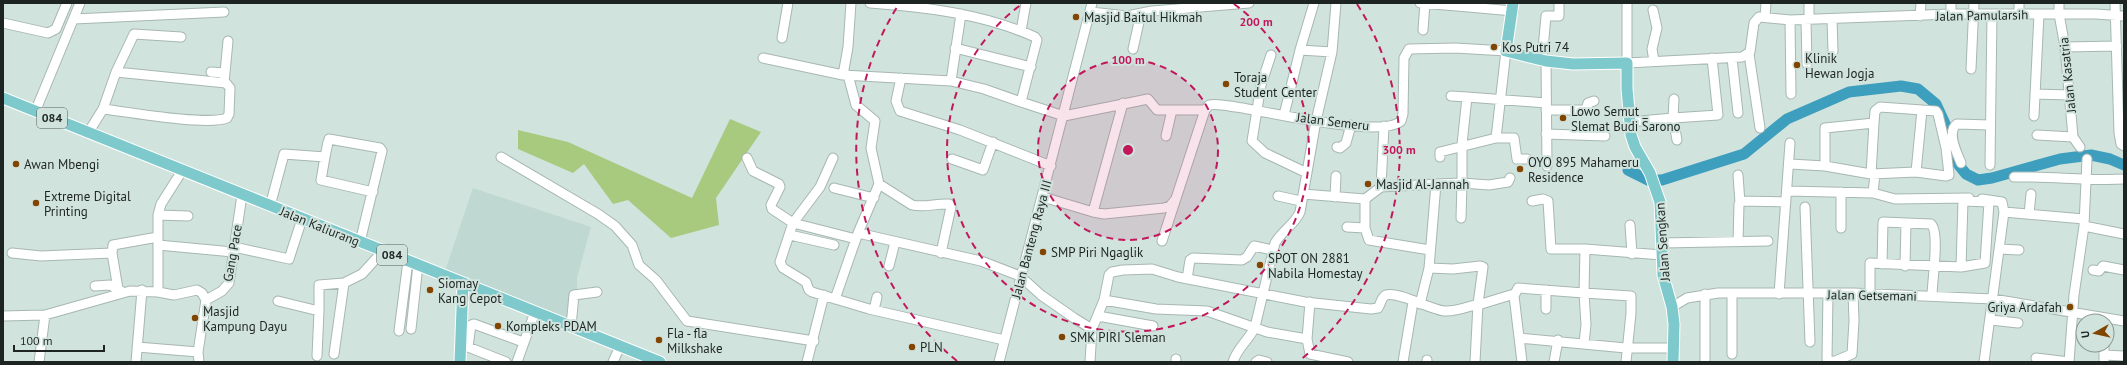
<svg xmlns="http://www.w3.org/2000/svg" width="2127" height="365" viewBox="0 0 2127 365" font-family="'PT Sans',sans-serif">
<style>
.built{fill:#bfd9d2}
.green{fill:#a7ca7f}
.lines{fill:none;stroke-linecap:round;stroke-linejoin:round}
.river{stroke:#3d9ebe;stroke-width:11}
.minor-casing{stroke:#a7b7b3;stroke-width:11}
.major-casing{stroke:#fff;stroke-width:13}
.minor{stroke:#fff;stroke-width:9}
.major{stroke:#7ec9cc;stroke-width:11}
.ring{fill:none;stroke:#c2185b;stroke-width:2;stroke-dasharray:7 5}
.poi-dot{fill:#824500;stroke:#d1e3dd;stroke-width:1.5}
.labels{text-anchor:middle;stroke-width:4;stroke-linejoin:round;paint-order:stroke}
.shield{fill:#d1e3dd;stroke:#535d5a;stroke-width:1}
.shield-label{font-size:12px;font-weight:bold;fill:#1d2422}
.street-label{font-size:13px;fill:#1d2422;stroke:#d1e3dd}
.poi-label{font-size:13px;fill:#1d2422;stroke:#d1e3dd;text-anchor:start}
.centre{fill:#c2185b;stroke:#d1e3dd;stroke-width:2}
.ring-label{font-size:12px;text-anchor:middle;font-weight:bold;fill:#c2185b;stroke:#d1e3dd;stroke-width:4;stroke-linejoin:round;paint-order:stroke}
</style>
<rect width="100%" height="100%" fill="#d1e3dd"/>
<!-- built -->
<path class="built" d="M473,188L591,227L577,278V297L571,324L444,274Z"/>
<!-- green -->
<path class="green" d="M730,119L761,132L716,198L719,225L671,238L628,200L613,204L584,164L573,173L518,149V130L568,142L692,198Z"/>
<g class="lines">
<!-- river -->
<path class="river" d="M1628,170L1648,180H1662L1744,154L1787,119L1849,92L1901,86L1918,89L1936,104L1947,128L1954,159L1966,174L1978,180L1992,178L2060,159L2091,155L2110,159L2124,165"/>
<!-- minor casing -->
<g class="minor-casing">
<path id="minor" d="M1420,3L1457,6V3
M1627,3V63L1742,57L1750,52L1754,23L1759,17L1790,20L1951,14H2096L2124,16
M2059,3V14L2065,47L2073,137L2080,147
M2115,3L2119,133L2121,144L2124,146
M1457,6L1513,11
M1653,10L1657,28L1652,49L1654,61
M1091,12L1127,16L1152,11L1249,3
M1951,14V3
M2019,14V3
M1920,16L1921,3
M1765,17L1766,3
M74,19L224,12
M1832,19L1833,51
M1790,20L1791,94
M1806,20L1807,64
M1809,20V3
M3,23L48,33L56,29L67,3
M1423,30L1425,3
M1021,31L1026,3
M782,38L788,3
M2065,47L2117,46
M955,48L1031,67
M1133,49L1141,13
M1300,50L1332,52
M1749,54L1760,128
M1271,55L1261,85L1252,141L1265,153L1307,173
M763,58L843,75L951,81L984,89L1021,102L1037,40L1035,37C984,14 926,7 870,3
M1732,58L1738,113
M1542,60L1546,16H1559V3
M1546,61L1547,166
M1971,69L1974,3
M211,72L225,73
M843,75L848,47L851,3
M848,75L856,105L875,121L871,148L879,184L912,205C924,208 937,203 949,204L951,207L941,253
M901,78L896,101L900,111L960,130L1051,166
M951,81L961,14
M224,83L228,41
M2035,94L2070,95
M1451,96L1467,97L1462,144V183L1489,185L1508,182L1510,178
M1467,97L1546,103
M1674,99L1673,118L1677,140
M1021,102L1064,116
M103,109C127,112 208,126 227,118L229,114L230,88L226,83L116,72
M1546,110H1586L1588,103L1594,101
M35,112L80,3
M1284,115L1300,50L1314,3
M1064,116L1148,99L1157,110H1205
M2034,116L2039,14
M1673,118L1718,115L1712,58
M1629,122L1673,118
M88,133L103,109L116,72L134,34L181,37
M1546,134L1605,136
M2037,135L2073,137
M1166,136L1172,110
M1496,138H1514L1517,159H1527
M329,139L380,148L382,151L360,242
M1337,147L1340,148L1346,143L1351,125
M325,157L321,180L373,192
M501,157L598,214L615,226L632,245L639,265L656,280L687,321L814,341
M747,158L753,171L779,184L780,187L771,205L772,209L793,223L856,239
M833,158L820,187L793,223L780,262L783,268L806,282L809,290L812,292L869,309L1004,340
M952,159L983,170L993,142
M1961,163C1957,153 1946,132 1957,124L1990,125
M1790,164L1825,166L1871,174L1916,172L1922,110L1880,107L1875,111L1874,123L1825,128V166
M1990,165L1992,14
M182,171L161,204L158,215V292L174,295L197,290L202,293L206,300L198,352L199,362
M1916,172L1946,176L1949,175L1946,148L1938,114L1936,111L1922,110
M1871,174L1874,123
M1738,175L1740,203
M2014,177C2051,176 2087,181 2124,179
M1436,184L1462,183L1461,218
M1381,187L1384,126
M834,188L874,198
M1787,191L1873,193L1875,174
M1873,193L1895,199L1969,198
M1303,194L1365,199L1381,187L1436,184L1429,268L1420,304
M1278,196L1301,201
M1043,197L1093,212L1104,214L1164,208L1170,206L1175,200
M1335,197L1336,176
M1365,199V228L1369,240L1430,250
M1982,199L2002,202L2004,212L1984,362
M1532,201L1543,199L1548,201L1551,249H1585L1662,255
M270,206L284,154L325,157L328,142
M1805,207L1810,342
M1093,212L1123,103
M2004,212L2084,219
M2029,214L2031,194
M158,215L188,216
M1630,225L1632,254
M2084,225L2087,159
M1347,227L1365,228
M1841,228V192
M858,233L879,184
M790,235L834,245
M1162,241L1205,110L1209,105C1217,103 1228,106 1236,107C1265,111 1382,139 1401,121L1403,114L1404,58L1409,49L1455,48L1506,51L1496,138L1440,152V157
M1738,242L1739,204L1741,201L1786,202
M1662,243L1768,241
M158,245L233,252
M234,247L289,259L302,219
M1585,249L1584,293L1631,296V313L1626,362
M1999,249L2019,250
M12,253L41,256L112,253L113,245L158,237
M112,253L118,289
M1882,264L1883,222L1931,224C1940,232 1932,282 1932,296
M889,266L895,242
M1905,266L1906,223
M1429,268L1453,269L1480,266L1483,267L1478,304L1475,362
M2093,270L2099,271L2103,266L2124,270
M1187,279L1190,260L1193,258L1242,260L1247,257L1254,246L1273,250
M95,286L110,285L121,291
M1546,290V309
M1828,293L1827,359L1830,362L1833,361
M1870,293V263L1961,267L1985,263L1989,202L1963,201L1961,267
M1705,294V362
M1779,294L1790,143
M835,299L858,233L981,261L1020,276L1041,295L1074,318L1092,329L1090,362
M206,300L222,291L229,283L242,195
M1104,300L1156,309L1207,311L1267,332L1307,339
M278,301L319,311V285L344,283L362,274L383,251
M1310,302L1307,339L1310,354L1348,362
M1478,305L1514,294
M1672,307L1687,298L1718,293H1853L1993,299L2124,321
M874,310L877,297
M3,316L45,315L130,291L158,292
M1098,316L1153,326
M1991,320L2018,323
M571,326L574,295L597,292
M411,329L418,265
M1092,329L1104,300L1109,275L1112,272L1123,270L1152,269L1178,277L1305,302L1371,309L1378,308C1381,304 1381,297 1386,295C1398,291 1429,309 1444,311C1455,312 1467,307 1478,304
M399,331L408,261
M1519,338L1626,348H1674
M137,347L198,352
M334,354L344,283
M1732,354V293
M2104,355L2124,356
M317,356L319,311
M2036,358L2069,362
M1176,359V362
M39,362L45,315
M136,362L142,290
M506,362L468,347L471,325L474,324L523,342
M517,362L535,312
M613,362L620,346
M807,362L824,295
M999,362L1092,3
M1233,362C1237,348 1249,340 1255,327L1275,243C1282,231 1295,224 1300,212L1316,121L1332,52L1336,3
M1256,362L1259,360L1267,362
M1403,362L1413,302
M1427,362V360
M1522,362L1514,296L1518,288L1584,293L1586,325L1584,343
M1554,362L1558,340
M1833,362L1852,354L1854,321L1853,293
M2069,362L2074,295L2084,226L2124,234
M2104,362V345"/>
</g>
<!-- major casing -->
<g class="major-casing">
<path id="major" d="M1513,3L1506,51L1546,61L1573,64L1627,63V88L1631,135L1635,147L1650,173L1660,202L1663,275L1672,307L1674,324L1673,362
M3,98L660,362
M460,362L463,283"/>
</g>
<!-- minor -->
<use href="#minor" class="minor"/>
<!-- major -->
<use href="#major" class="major"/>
</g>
<!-- distance rings -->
<circle cx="1128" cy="150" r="90" fill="#c2185b" fill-opacity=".12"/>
<g class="ring">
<circle cx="1128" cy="150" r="90"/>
<path d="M1234 4A181 181 0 1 1 1022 4"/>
<path d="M957 361A271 271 0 0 1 899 4M1357 4A271 271 0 0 1 1299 361"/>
</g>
<!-- markers -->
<g class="poi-dot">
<circle cx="1076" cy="17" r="4"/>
<circle cx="1494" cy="47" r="4"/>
<circle cx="1797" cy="65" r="4"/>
<circle cx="1226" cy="84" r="4"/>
<circle cx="1563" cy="118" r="4"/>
<circle cx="16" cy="164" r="4"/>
<circle cx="1520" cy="169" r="4"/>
<circle cx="1368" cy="184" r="4"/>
<circle cx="36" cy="203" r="4"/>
<circle cx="1043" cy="252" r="4"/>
<circle cx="1260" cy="265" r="4"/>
<circle cx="430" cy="290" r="4"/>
<circle cx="2070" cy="307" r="4"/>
<circle cx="195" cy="318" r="4"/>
<circle cx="498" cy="326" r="4"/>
<circle cx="1062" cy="337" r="4"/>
<circle cx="659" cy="340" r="4"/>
<circle cx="912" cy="347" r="4"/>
</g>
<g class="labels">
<!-- shield labels -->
<g class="shield">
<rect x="37" y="108" width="30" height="20" rx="3"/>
<rect x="377" y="245" width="30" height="20" rx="3"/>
</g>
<g class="shield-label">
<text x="52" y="122">084</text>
<text x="392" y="259">084</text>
</g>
<!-- street labels -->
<g class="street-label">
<text transform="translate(1982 15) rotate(-1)" y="5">Jalan Pamularsih</text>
<text transform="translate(2067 75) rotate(-96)" y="5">Jalan Kasatria</text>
<text transform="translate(1333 121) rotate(7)" y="5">Jalan Semeru</text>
<text transform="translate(320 226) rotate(22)" y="5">Jalan Kaliurang</text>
<text transform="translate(1031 239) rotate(-75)" y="5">Jalan Banteng Raya III</text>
<text transform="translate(1662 242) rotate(-94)" y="5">Jalan Sengkan</text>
<text transform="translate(232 253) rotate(-80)" y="5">Gang Pace</text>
<text transform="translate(1872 295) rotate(1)" y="5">Jalan Getsemani</text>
</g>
<!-- poi labels -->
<g class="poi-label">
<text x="1084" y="22">Masjid Baitul Hikmah</text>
<text x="1502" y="52">Kos Putri 74</text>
<text x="1805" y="63">Klinik<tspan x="1805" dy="15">Hewan Jogja</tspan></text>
<text x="1234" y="82">Toraja<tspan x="1234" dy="15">Student Center</tspan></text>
<text x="1571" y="116">Lowo Semut _<tspan x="1571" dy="15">Slemat Budi Sarono</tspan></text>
<text x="1528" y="167">OYO 895 Mahameru<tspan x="1528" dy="15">Residence</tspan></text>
<text x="24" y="169">Awan Mbengi</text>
<text x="1376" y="189">Masjid Al-Jannah</text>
<text x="44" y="201">Extreme Digital<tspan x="44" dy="15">Printing</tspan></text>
<text x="1051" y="257">SMP Piri Ngaglik</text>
<text x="1268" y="263">SPOT ON 2881<tspan x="1268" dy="15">Nabila Homestay</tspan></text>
<text x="438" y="288">Siomay<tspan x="438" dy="15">Kang Cepot</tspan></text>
<text x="2062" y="312" text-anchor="end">Griya Ardafah</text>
<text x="203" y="316">Masjid<tspan x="203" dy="15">Kampung Dayu</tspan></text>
<text x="506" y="331">Kompleks PDAM</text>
<text x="667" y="338">Fla - fla<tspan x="667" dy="15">Milkshake</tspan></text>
<text x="1070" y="342">SMK PIRI Sleman</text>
<text x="920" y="352">PLN</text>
</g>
</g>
<circle cx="1128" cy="150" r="6" class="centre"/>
<g class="ring-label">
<text x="1256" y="26">200 m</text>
<text x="1128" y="64">100 m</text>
<text x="1399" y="154">300 m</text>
</g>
<!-- border -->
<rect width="2127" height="365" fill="none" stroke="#1d2422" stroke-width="8"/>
<!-- north arrow -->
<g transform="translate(2095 333) rotate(262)"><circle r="19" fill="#d1e3dd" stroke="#899792"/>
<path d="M0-3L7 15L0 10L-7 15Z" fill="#824500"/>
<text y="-6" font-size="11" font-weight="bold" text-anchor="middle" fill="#1d2422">U</text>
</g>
<!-- scale -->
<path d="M14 345v6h90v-6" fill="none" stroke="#1d2422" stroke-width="2"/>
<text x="20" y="345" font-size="12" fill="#1d2422" stroke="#d1e3dd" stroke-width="3" paint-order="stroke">100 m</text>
</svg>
